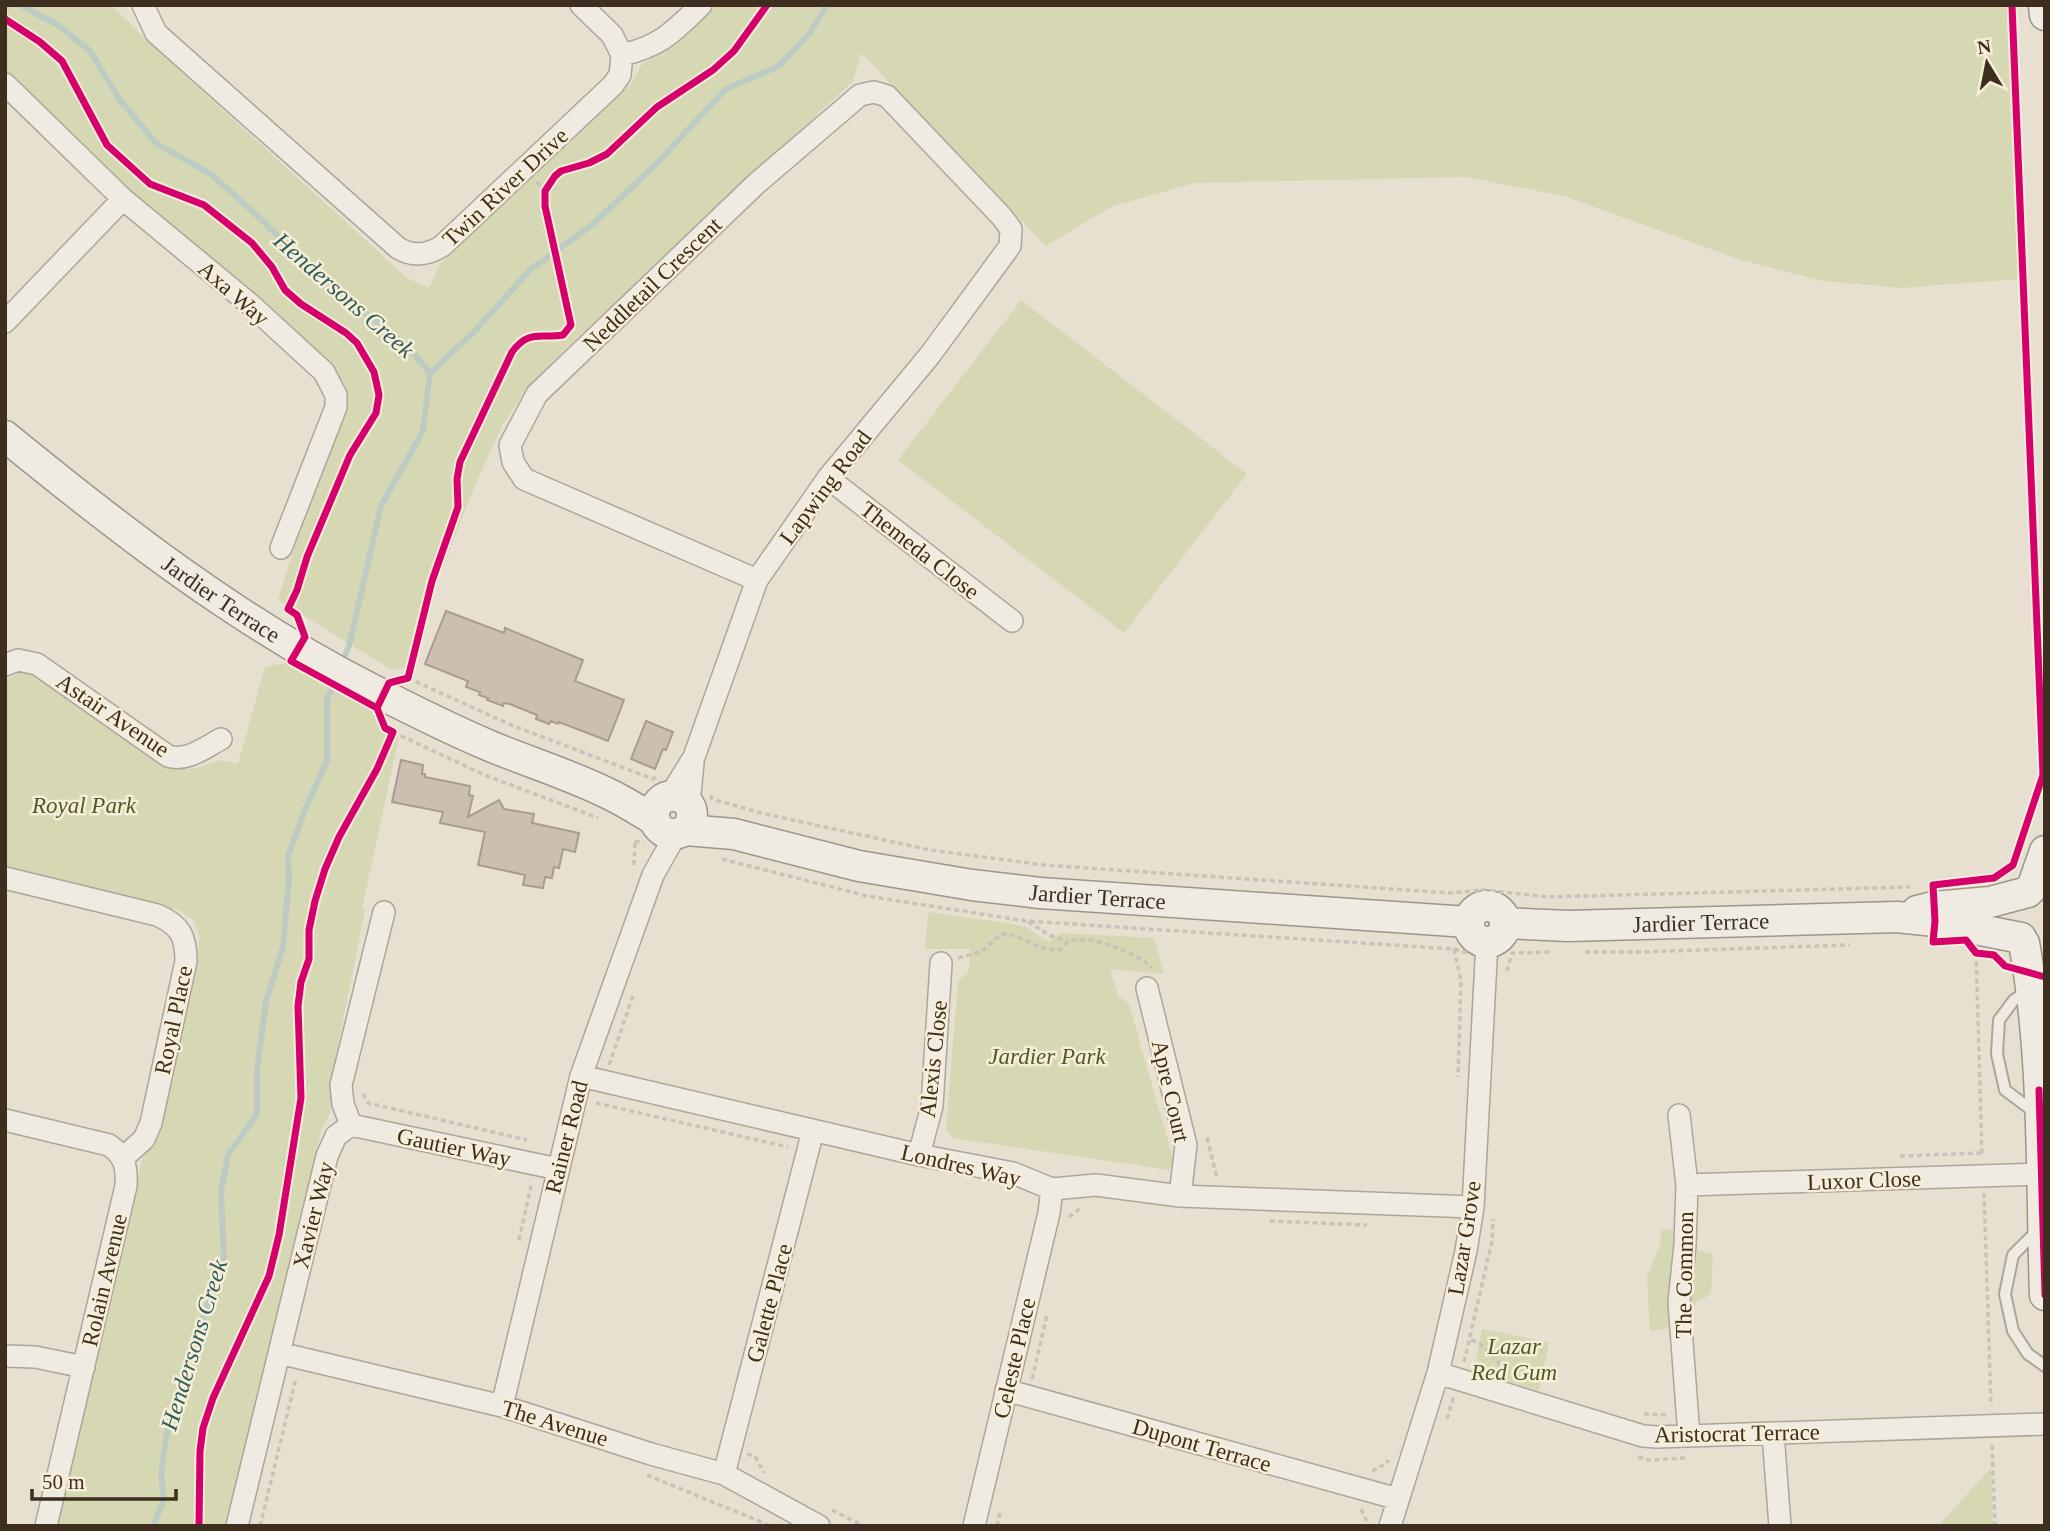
<svg xmlns="http://www.w3.org/2000/svg" width="2050" height="1531" viewBox="0 0 2050 1531" font-family="'Times New Roman',serif">
<style>
.green{fill:#d6d7b3}
.lines{fill:none;stroke-linecap:round;stroke-linejoin:round}
.stream{stroke:#bcccc2;stroke-width:6}
.building{fill:#cbbfb2;stroke:#a89c90;stroke-width:2}
.lane-casing{stroke:#ada599;stroke-width:14}
.street-casing{stroke:#ada599;stroke-width:24}
.secondary-casing{stroke:#9c958a;stroke-width:33}
.path{stroke:#c8c2b9;stroke-width:3.5;stroke-dasharray:5 3.5;stroke-linecap:butt}
.lane{stroke:#efebe3;stroke-width:10}
.street{stroke:#efebe3;stroke-width:21}
.secondary{stroke:#efebe3;stroke-width:30}
.cycleway-casing{stroke:#f7eed8;stroke-width:11}
.cycleway{stroke:#d6006c;stroke-width:7}
.labels{text-anchor:middle;stroke-width:5;stroke-linejoin:round;paint-order:stroke}
.street-label{font-size:23px;fill:#3d2e20;stroke:#f7eed8}
.park-label{font-size:23px;font-style:italic;fill:#4d5a26;stroke:#f7eed8}
.water-label{font-size:24px;font-style:italic;fill:#2f5d5a;stroke:#f7eed8}
</style>
<rect width="100%" height="100%" fill="#e7e0d1"/>
<!-- green -->
<path class="green" d="M5,5H111L155,48L407,278L429,288L440,264L632,83L642,64L670,48L715,5H2008L2019,279L1901,288L1823,281L1741,260L1564,196L1466,177L1194,183L1111,207L1046,246L861,53L853,81L564,350L529,386L503,424L475,485L404,668L392,670L278,600L305,513L346,409L348,396L345,383L336,373L92,155L5,71Z
M1021,300L1247,474L1124,633L898,460Z
M289,662L375,709L383,730L399,737L362,909L365,910L331,1080V1111L321,1131L227,1526H57L143,1156L159,1135L200,937L193,920L179,910L5,868V680L22,672L33,675L156,760C167,766 181,770 194,768C215,764 214,756 238,764L265,667Z
M928,912L1013,924L1026,927L1049,942L1061,933L1154,938L1164,974L1110,969L1118,996L1129,1004L1174,1162L1169,1170L953,1138L946,1129L958,981L969,971L970,949H925Z
M1661,1228L1685,1234L1697,1250L1713,1254L1711,1294L1697,1302L1680,1327L1650,1331L1647,1277L1660,1244Z
M1482,1329L1549,1342L1539,1391L1484,1374L1476,1359Z
M1991,1468L1993,1526H1938Z"/>
<g class="lines">
<!-- stream -->
<path class="stream" d="M20,5L58,25L90,51L120,100L157,144L211,174L262,220L309,268L408,347L430,373L423,431L381,506L349,646L341,665
M430,373L473,333L530,270L593,224L654,166L726,89L779,66L809,34L827,5
M153,1526L164,1499L161,1475L167,1432L188,1360L224,1259L221,1191L228,1155L257,1114V1070L266,1001L283,947L289,879L288,856L306,807L327,761V700L336,679"/>
</g>
<!-- building -->
<path class="building" d="M446,611L504,633L505,628L583,660L575,681L624,700L608,741L559,722L558,724L551,721L549,724L536,719L537,715L510,704L504,703L503,706L487,700L488,698L479,695L480,692L466,687L468,681L425,664Z
M646,721L673,732L666,750L663,749L655,769L631,759Z
M401,760L423,765L422,774H425V777L470,786L469,795L473,796L468,817L499,800L504,809L534,814L532,823L579,833L575,852L563,849L559,868L554,867L552,878L545,877L543,888L523,885L525,875L478,865L485,832L440,823L443,812L392,802Z"/>
<g class="lines">
<!-- lane casing -->
<g class="lane-casing">
<path id="lane" d="M2028,991L2014,1000L1999,1020L1997,1054L2005,1090L2037,1114
M2038,1230L2013,1255L2005,1294L2013,1331L2028,1354L2045,1366"/>
</g>
<!-- street casing -->
<g class="street-casing">
<path id="street" d="M143,5L156,33L398,248C413,257 428,255 442,246L613,85L620,75L622,55C661,46 673,32 701,5
M581,5L612,35L622,55
M5,84L123,199L251,305L324,372L336,395V407L281,548
M5,322L123,199
M828,478L1012,621
M5,665L18,660L37,664L168,756C187,762 204,748 221,739
M670,796L694,757L757,580L828,478L930,355L1010,246L1011,229L1002,217L887,96L874,92L860,95L756,184L537,394L510,445L513,462L524,479L757,580
M689,804L693,763
M5,878L157,915C180,925 186,936 186,961L151,1123L144,1139L123,1158
M1147,988L1186,1145L1180,1196
M581,1076L919,1155L1013,1173L1052,1189L1096,1185L1180,1196L1473,1207
M1679,1115L1687,1185L1685,1245L1679,1302L1689,1436
M5,1120L109,1145C125,1156 127,1167 126,1186L46,1526
M351,1125L558,1169
M919,1155L932,1106L941,963
M1687,1185L2041,1174
M279,1353L502,1406L651,1454L724,1474L819,1526
M5,1356L35,1357L84,1367
M1438,1373L1643,1436L1657,1437L2045,1424
M1006,1390L1398,1499
M502,1406L581,1076L653,875L676,834
M1773,1434L1780,1526
M724,1474L813,1131
M237,1526L327,1156L336,1136L351,1125L343,1104L341,1085L384,912
M974,1526L1049,1213L1052,1189
M1390,1526L1438,1373L1466,1251L1473,1207L1487,942"/>
</g>
<!-- secondary casing -->
<g class="secondary-casing">
<g id="secondary">
<path d="M2044,5L2045,15"/>
<path id="s1" d="M5,436C120,530 237,621 371,689C410,709 450,729 490,746C531,763 574,776 613,796C627,803 641,812 655,820"/>
<circle cx="673" cy="815" r="19"/>
<path id="s2" d="M686,830L734,834L859,866L972,885L1040,893L1468,922"/>
<path d="M2032,888L2045,851"/>
<circle cx="1487" cy="924" r="18"/>
<path d="M1917,911L1933,907L1990,902L2028,892"/>
<path id="s3" d="M1505,923L1568,926L1897,917L1935,921L2021,938"/>
<path d="M2024,943C2045,1056 2041,1180 2045,1295"/>
</g>
</g>
<!-- path -->
<path class="path" d="M537,182L545,191
M408,678L511,725L653,779L658,775
M393,732L487,776L598,818
M711,795L712,799L761,813L930,850L1044,865L1450,893L1483,890L1548,897L1910,887
M635,841L644,843
M722,859L867,896L1026,921L1454,949L1469,953
M634,865L635,842
M1028,922L1051,936L1068,941
M1454,949L1461,981L1458,1077
M1585,952H1640L1850,945
M1976,953L1982,1157
M958,958L981,952L1001,934C1026,934 1031,950 1060,950C1063,947 1065,944 1068,942C1086,932 1139,954 1152,968
M1507,971L1512,953L1553,952
M609,1065L634,993
M363,1094L368,1103L527,1140
M596,1103L788,1147
M1207,1138L1217,1178
M1900,1156L1982,1153
M1984,1193L1991,1406
M1069,1217L1082,1207
M1270,1221L1367,1225
M519,1240L532,1182
M1471,1340C1493,1348 1492,1360 1509,1373
M1464,1362L1492,1241L1493,1219
M1032,1379L1047,1315
M1644,1414L1667,1415
M1447,1419L1454,1396
M1992,1445L1995,1526
M747,1454L755,1456L764,1473
M1638,1457L1648,1460L1685,1458
M1372,1471L1387,1463L1388,1460
M647,1475L771,1526
M1361,1509L1369,1526
M832,1510L864,1526
M260,1526L296,1378
M997,1526L1001,1509"/>
<!-- lane -->
<use href="#lane" class="lane"/>
<!-- street -->
<use href="#street" class="street"/>
<!-- secondary -->
<use href="#secondary" class="secondary"/>
<!-- cycleway casing -->
<g class="cycleway-casing">
<path id="cycleway" d="M2012,5L2043,775L2013,865L1994,878L1933,885L1935,921L1933,942L1966,940L1976,953L1994,955L2005,966L2045,977
M5,19L40,42L62,61L107,145L150,184L204,205L252,243L272,267L285,290L301,304L346,333L357,343L374,372L379,395L376,413L350,455L307,557L297,590L288,609L297,615L305,637L291,661L377,708L385,728L393,732L377,769L339,837L325,869L315,901L309,930V959L301,982L298,1006L301,1098L279,1235L269,1276L213,1398L203,1428L200,1451L199,1526
M377,708L389,683L408,678L432,581L458,507L457,479L460,462L512,352C529,329 540,339 563,335L571,325L545,206V191L555,176L561,171L589,163L607,154L657,107L713,70L734,51L767,5
M2039,1090L2045,1295"/>
</g>
<!-- cycleway -->
<use href="#cycleway" class="cycleway"/>
</g>
<g class="labels">
<!-- street labels -->
<g class="street-label">
<text transform="translate(505 187) rotate(-43)" y="8">Twin River Drive</text>
<text transform="translate(652 284) rotate(-44)" y="8">Neddletail Crescent</text>
<text transform="translate(234 293) rotate(41)" y="8">Axa Way</text>
<text transform="translate(825 487) rotate(-53)" y="8">Lapwing Road</text>
<text transform="translate(920 550) rotate(38)" y="8">Themeda Close</text>
<text dy="8" stroke="none"><textPath href="#s1" startOffset="271">Jardier Terrace</textPath></text>
<text transform="translate(113 715) rotate(34)" y="8">Astair Avenue</text>
<text dy="8" stroke="none"><textPath href="#s2" startOffset="418">Jardier Terrace</textPath></text>
<text dy="8" stroke="none"><textPath href="#s3" startOffset="196">Jardier Terrace</textPath></text>
<text transform="translate(173 1020) rotate(-78)" y="8">Royal Place</text>
<text transform="translate(933 1059) rotate(-84)" y="8">Alexis Close</text>
<text transform="translate(1171 1091) rotate(77)" y="8">Apre Court</text>
<text transform="translate(566 1137) rotate(-76)" y="8">Rainer Road</text>
<text transform="translate(454 1147) rotate(12)" y="8">Gautier Way</text>
<text transform="translate(961 1165) rotate(13)" y="8">Londres Way</text>
<text transform="translate(1864 1180) rotate(-2)" y="8">Luxor Close</text>
<text transform="translate(313 1215) rotate(-76)" y="8">Xavier Way</text>
<text transform="translate(1464 1238) rotate(-81)" y="8">Lazar Grove</text>
<text transform="translate(1684 1275) rotate(-89)" y="8">The Common</text>
<text transform="translate(104 1280) rotate(-77)" y="8">Rolain Avenue</text>
<text transform="translate(769 1303) rotate(-75)" y="8">Galette Place</text>
<text transform="translate(1014 1358) rotate(-77)" y="8">Celeste Place</text>
<text transform="translate(555 1423) rotate(17)" y="8">The Avenue</text>
<text transform="translate(1737 1433) rotate(-1)" y="8">Aristocrat Terrace</text>
<text transform="translate(1202 1445) rotate(16)" y="8">Dupont Terrace</text>
</g>
<!-- park labels -->
<g class="park-label">
<text x="84" y="813">Royal Park</text>
<text x="1047" y="1064">Jardier Park</text>
<text x="1514" y="1354">Lazar<tspan x="1514" dy="26">Red Gum</tspan></text>
</g>
<!-- water labels -->
<g class="water-label">
<text transform="translate(344 295) rotate(41)" y="8">Hendersons Creek</text>
<text transform="translate(194 1345) rotate(-73)" y="8">Hendersons Creek</text>
</g>
</g>
<!-- border -->
<rect width="2050" height="1531" fill="none" stroke="#3d2e20" stroke-width="14"/>
<!-- north arrow -->
<g transform="translate(1987 63) rotate(350)" stroke="#f7eed8" stroke-width="5" paint-order="stroke">
<path d="M0-5L12 26L0 18L-12 26Z" fill="#3d2e20"/>
<text y="-10" font-size="19" font-weight="bold" text-anchor="middle" fill="#3d2e20">N</text>
</g>
<!-- scale -->
<path d="M32 1489v10h144v-10" fill="none" stroke="#3d2e20" stroke-width="3.5"/>
<text x="42" y="1489" font-size="21" fill="#3d2e20" stroke="#f7eed8" stroke-width="5" paint-order="stroke">50 m</text>
</svg>
